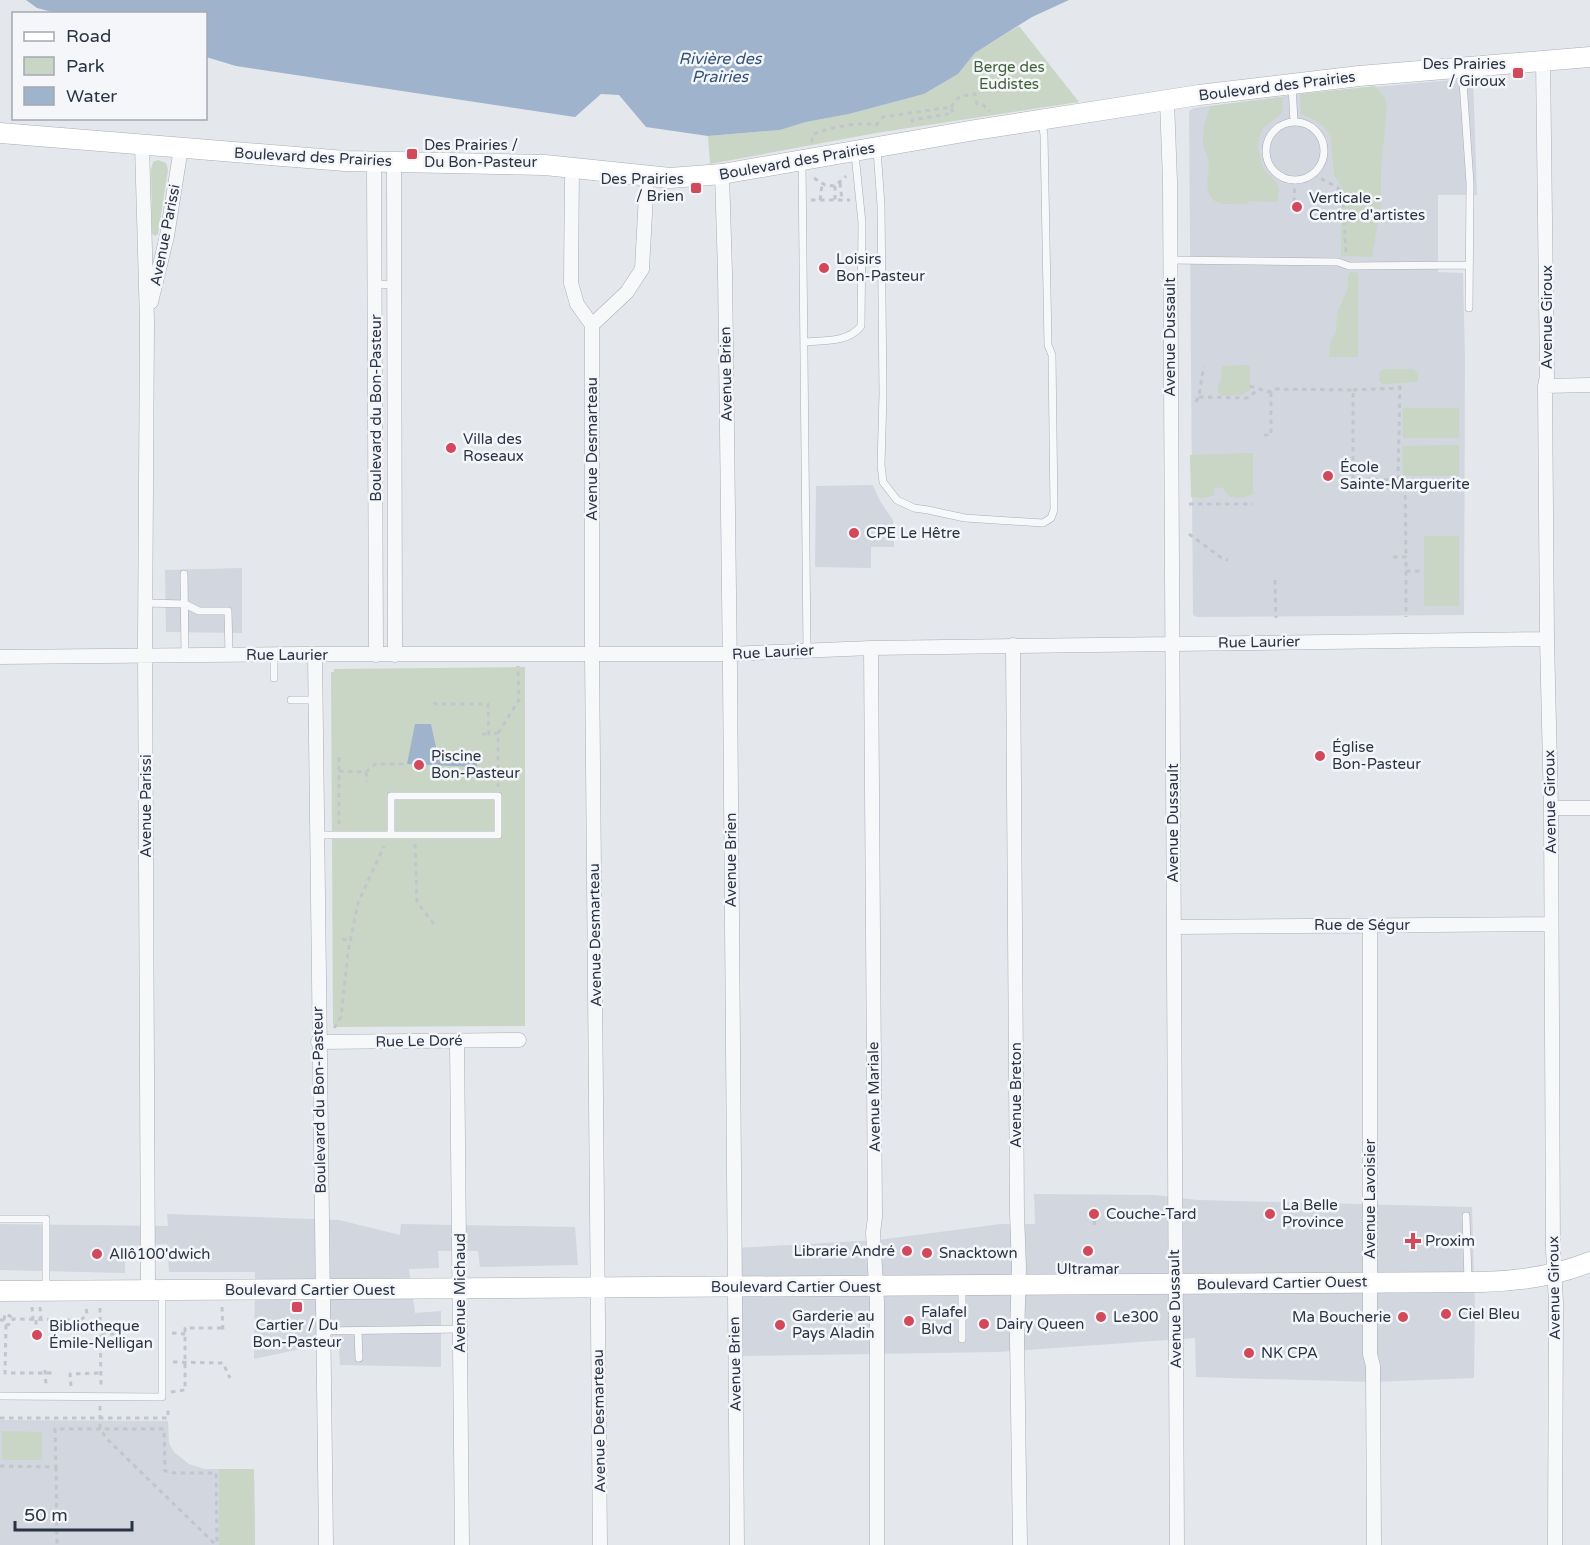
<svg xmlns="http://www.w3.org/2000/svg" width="1590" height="1545" viewBox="0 0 1590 1545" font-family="'Varela Round',sans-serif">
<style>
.built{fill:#d2d6de}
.green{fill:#c9d6c5}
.water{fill:#9fb4cc}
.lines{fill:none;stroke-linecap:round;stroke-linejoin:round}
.lane-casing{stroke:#a9aeb7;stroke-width:8}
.street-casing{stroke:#a9aeb7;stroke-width:15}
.secondary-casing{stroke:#a9aeb7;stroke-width:21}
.path{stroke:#c2c5cb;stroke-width:3;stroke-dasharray:4.5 4.5;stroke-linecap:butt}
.lane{stroke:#f7f8fa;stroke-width:7}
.street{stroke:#f7f8fa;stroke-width:14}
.secondary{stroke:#fff;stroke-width:20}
.poi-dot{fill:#d1495b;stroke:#f4f6f9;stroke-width:2}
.labels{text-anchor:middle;stroke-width:5;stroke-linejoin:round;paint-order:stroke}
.poi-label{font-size:15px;fill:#2b3445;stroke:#f4f6f9;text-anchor:start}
.park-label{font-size:15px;fill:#3f6138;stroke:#f4f6f9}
.street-label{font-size:15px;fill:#2b3445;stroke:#f4f6f9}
.water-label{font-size:16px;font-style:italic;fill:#34527a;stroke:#f4f6f9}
</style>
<rect width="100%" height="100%" fill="#e4e7ec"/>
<!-- built -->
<path class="built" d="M1473,78L1477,195H1438V272L1463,273L1465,357L1464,615L1197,617L1193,615L1189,111L1194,108L1300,94Z
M873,485L880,501L893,520L894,547H871V568L815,567L816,486Z
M242,568V633L166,632L165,570Z
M1034,1194L1155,1195L1198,1200L1472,1207L1475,1308L1474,1378L1372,1382L1196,1377L1195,1338L998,1352L740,1356L735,1248L878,1240L1001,1224H1035Z
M167,1214L339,1220L400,1235L401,1224L575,1227L578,1265L480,1267L478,1251H438L439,1268L409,1269L415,1313L441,1311V1367L340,1365L339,1349L305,1348L254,1359L255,1272H169L167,1244L125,1246V1273L0,1270V1224L168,1226Z
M0,1420L168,1421L169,1443L174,1452L189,1464L205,1469H254L255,1545H0Z"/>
<!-- green -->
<path class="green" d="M1019,26L1079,102L876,133L710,164L708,136L780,130L806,122L849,114L924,94L958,74L975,53Z
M1375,86L1385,98L1387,106L1381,170V203L1372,257L1341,256V201L1343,190L1334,175L1331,138L1325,128L1315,120L1301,114L1300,94Z
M1283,97L1282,113L1263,128L1259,137L1258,148L1263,168L1276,182L1279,189L1277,202L1249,201L1248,204C1240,203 1222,206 1215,201C1204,193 1208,177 1209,166C1209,157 1204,150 1203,143C1202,131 1206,116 1211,106Z
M158,160L166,163L168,170L158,234L155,236L152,234L151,169L153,162Z
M1351,272L1358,273V357H1329L1330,343L1336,332L1337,313L1348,288V275Z
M1250,365V391H1247L1243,395L1221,396L1218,393V384L1221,382L1222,366Z
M1383,369H1412L1418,373V382L1383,384L1379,381L1380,372Z
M1402,408H1459V438H1403Z
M1459,445V476H1403L1402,446Z
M1253,453V494L1241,498L1230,497L1223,488L1216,487L1214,491L1215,495L1204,498L1191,497L1190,455Z
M1424,536H1459V606H1424Z
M525,667V1026L336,1027L333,1024L331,672H334V669Z
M2,1431L42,1432V1460H2Z
M219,1469H254L255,1545H219Z"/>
<!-- water -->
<path class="water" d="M26,0H1069L1032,17L975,53L958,74L924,94L849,114L806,122L780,130L708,136L646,127L619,95L601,94L575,117L236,66L206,57V14L56,13L37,8Z
M415,724H431L437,752L476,753L477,767L407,764Z"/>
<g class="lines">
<!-- lane casing -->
<g class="lane-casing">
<path id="lane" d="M1462,68L1470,183L1469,308
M1292,86L1294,122
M1266 151a29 29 0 1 1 58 0a29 29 0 1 1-58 0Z
M877,150L881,205L883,394L881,465L883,482L897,500L914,508L928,510L965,518L1043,523L1051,518L1054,510L1052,355L1048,345L1044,135L1042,122
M802,161L807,650
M1169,260L1338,262L1349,266L1468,265
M375,284L393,285
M804,342C823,340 848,343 861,326L862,223L855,154
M184,574L185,655
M145,603L185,604L199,611H228L229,655
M274,654V678
M291,700H315
M317,835H498V796H391V834
M1466,1216L1468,1280
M0,1219H46V1288
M962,1288V1339
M323,1331L460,1329
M358,1331L359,1358
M0,1396L162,1397V1291"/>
</g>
<!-- street casing -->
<g class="street-casing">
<path id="street" d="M1543,60L1547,376L1545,386L1547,639L1551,808L1553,1250L1556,1302L1555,1545
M1167,101L1170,181L1177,1545
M142,145L147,322L145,645L148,1290
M374,162L376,655
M394,162L395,655
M572,167L571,283L577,304L592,325V654L600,1545
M722,174L725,272L730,672L737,1545
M151,302L167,236L181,148
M592,325L627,292L642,269L647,176
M1545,386L1590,385
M1013,645L1017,1213L1019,1267L1017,1338L1020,1545
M871,648L875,1217L873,1233L877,1302V1545
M315,654L326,1545
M0,657L300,654H729L871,648L1547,639
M1551,808H1590
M1370,926V1354L1373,1366L1374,1545
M1174,927L1551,924
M318,1042L519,1040
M457,1042L462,1545"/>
</g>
<!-- secondary casing -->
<g class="secondary-casing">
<path id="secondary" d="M0,133L345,161L545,165L670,178L722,174L975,130L1199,95L1359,76L1590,57
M0,1291L1483,1282C1521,1281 1555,1276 1590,1262"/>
</g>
<!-- path -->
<path class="path" d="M951,107L960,96L975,94L977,104H982L990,111
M812,142V135C825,128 861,121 876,125L883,117L951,107L953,113L912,120L913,124
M1314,173C1322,182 1335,183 1343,193L1346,254
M814,178L825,185L835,186L846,176
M840,183L842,200
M835,186V200
M811,200H850
M820,200L822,184
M1294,202L1295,180
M1250,386L1269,392L1273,389L1353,390V479L1405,480L1406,557
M1353,390L1400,388
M1199,397L1247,398L1259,389
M1196,402C1203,388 1199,379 1205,367
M1264,435H1271V391
M1398,480L1400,384
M1189,504H1253
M1189,534L1223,559L1228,560
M1393,557H1406V617
M1406,571H1424
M1275,580L1276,618
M435,702V704H488L489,734L498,733V787
M498,733L519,700L518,666
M482,734H489
M339,757V824
M339,771L366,772L375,764H407
M366,772L367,782
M415,844L417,902L434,924
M342,939L350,941
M334,1028L341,1017L348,952L358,903L384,846
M1094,1225L1095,1219
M32,1307L33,1320
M40,1307L41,1320
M222,1307L223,1333
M100,1308L101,1385
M0,1320H4L6,1325L11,1324L13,1319L81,1320L83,1323L101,1324
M4,1320L5,1314L10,1316L13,1319
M36,1320V1329
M81,1320L87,1314L86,1307
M6,1325L5,1373H56
M172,1333L185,1334
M101,1334H119L128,1332
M173,1362L223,1363L230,1378
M45,1370L46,1385
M71,1386L70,1374L101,1373
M171,1392L185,1390V1328H223
M100,1406V1429L108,1440L216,1545
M0,1418H168V1406
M0,1466L56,1467L55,1429H164L165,1471L175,1473H216L217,1545
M56,1467L57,1545"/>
<!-- lane -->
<use href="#lane" class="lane"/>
<!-- street -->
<use href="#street" class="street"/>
<!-- secondary -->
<use href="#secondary" class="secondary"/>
</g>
<!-- markers -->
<g class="poi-dot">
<rect x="1512" y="67" width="12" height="12" rx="3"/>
<rect x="406" y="148" width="12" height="12" rx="3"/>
<rect x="690" y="182" width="12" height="12" rx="3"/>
<circle cx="1297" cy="207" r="6"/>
<circle cx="824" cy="268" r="6"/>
<circle cx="451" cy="448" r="6"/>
<circle cx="1328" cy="476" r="6"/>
<circle cx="854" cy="533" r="6"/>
<circle cx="1320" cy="756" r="6"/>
<circle cx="419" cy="765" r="6"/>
<circle cx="1094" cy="1214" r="6"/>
<circle cx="1270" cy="1214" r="6"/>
<path d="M1410 1232h6v6h6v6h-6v6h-6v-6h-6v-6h6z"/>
<circle cx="907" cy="1251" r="6"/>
<circle cx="1088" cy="1251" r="6"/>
<circle cx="927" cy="1253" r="6"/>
<circle cx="97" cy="1254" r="6"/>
<rect x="291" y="1301" width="12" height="12" rx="3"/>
<circle cx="1446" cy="1314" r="6"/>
<circle cx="1101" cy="1317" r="6"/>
<circle cx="1403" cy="1317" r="6"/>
<circle cx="909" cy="1321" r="6"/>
<circle cx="984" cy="1324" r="6"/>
<circle cx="780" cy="1325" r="6"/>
<circle cx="37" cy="1335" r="6"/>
<circle cx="1249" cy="1353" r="6"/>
</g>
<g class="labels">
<!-- poi labels -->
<g class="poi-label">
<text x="1506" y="69" text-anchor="end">Des Prairies<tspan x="1506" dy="17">/ Giroux</tspan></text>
<text x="424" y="150">Des Prairies /<tspan x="424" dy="17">Du Bon-Pasteur</tspan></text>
<text x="684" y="184" text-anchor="end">Des Prairies<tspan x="684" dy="17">/ Brien</tspan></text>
<text x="1309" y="203">Verticale -<tspan x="1309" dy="17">Centre d'artistes</tspan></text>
<text x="836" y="264">Loisirs<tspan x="836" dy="17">Bon-Pasteur</tspan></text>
<text x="463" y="444">Villa des<tspan x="463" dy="17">Roseaux</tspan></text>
<text x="1340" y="472">École<tspan x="1340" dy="17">Sainte-Marguerite</tspan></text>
<text x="866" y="538">CPE Le Hêtre</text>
<text x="1332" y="752">Église<tspan x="1332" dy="17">Bon-Pasteur</tspan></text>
<text x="431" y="761">Piscine<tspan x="431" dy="17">Bon-Pasteur</tspan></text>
<text x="1282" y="1210">La Belle<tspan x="1282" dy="17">Province</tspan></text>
<text x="1106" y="1219">Couche-Tard</text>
<text x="1425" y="1246">Proxim</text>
<text x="895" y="1256" text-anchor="end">Librarie André</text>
<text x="939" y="1258">Snacktown</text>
<text x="109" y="1259">Allô100'dwich</text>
<text x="1088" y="1274" text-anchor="middle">Ultramar</text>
<text x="921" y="1317">Falafel<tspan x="921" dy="17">Blvd</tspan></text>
<text x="1458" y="1319">Ciel Bleu</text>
<text x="792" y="1321">Garderie au<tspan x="792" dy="17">Pays Aladin</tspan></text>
<text x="1113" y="1322">Le300</text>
<text x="1391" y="1322" text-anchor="end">Ma Boucherie</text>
<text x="996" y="1329">Dairy Queen</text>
<text x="297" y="1330" text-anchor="middle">Cartier / Du<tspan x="297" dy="17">Bon-Pasteur</tspan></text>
<text x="49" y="1331">Bibliotheque<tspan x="49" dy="17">Émile-Nelligan</tspan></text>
<text x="1261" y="1358">NK CPA</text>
</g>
<!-- park labels -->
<g class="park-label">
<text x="1009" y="72">Berge des<tspan x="1009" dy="17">Eudistes</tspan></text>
</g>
<!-- street labels -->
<g class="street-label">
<text transform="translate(1277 86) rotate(-7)" y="5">Boulevard des Prairies</text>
<text transform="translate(313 157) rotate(3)" y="5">Boulevard des Prairies</text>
<text transform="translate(797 161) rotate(-10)" y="5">Boulevard des Prairies</text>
<text transform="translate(165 235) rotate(-79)" y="5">Avenue Parissi</text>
<text transform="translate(1547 317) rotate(-90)" y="5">Avenue Giroux</text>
<text transform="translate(1170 337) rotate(-90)" y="5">Avenue Dussault</text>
<text transform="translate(726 374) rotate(-91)" y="5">Avenue Brien</text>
<text transform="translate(376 408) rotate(-90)" y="5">Boulevard du Bon-Pasteur</text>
<text transform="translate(592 449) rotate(-90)" y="5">Avenue Desmarteau</text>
<text transform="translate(1259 642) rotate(-1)" y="5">Rue Laurier</text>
<text transform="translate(773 652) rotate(-3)" y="5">Rue Laurier</text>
<text x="287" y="660">Rue Laurier</text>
<text transform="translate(1550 802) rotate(-91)" y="5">Avenue Giroux</text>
<text transform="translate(146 806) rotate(-90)" y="5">Avenue Parissi</text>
<text transform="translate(1173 823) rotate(-90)" y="5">Avenue Dussault</text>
<text transform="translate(731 860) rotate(-90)" y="5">Avenue Brien</text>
<text x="1362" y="930">Rue de Ségur</text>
<text transform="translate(595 935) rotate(-91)" y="5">Avenue Desmarteau</text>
<text transform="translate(419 1041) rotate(-1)" y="5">Rue Le Doré</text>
<text transform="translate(1016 1095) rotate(-90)" y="5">Avenue Breton</text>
<text transform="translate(874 1097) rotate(-91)" y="5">Avenue Mariale</text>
<text transform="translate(319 1100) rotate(-91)" y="5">Boulevard du Bon-Pasteur</text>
<text transform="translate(1370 1199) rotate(-90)" y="5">Avenue Lavoisier</text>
<text transform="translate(1282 1283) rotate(-1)" y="5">Boulevard Cartier Ouest</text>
<text x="796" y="1292">Boulevard Cartier Ouest</text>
<text transform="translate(1554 1288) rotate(-91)" y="5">Avenue Giroux</text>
<text x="310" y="1295">Boulevard Cartier Ouest</text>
<text transform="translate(460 1293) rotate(-90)" y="5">Avenue Michaud</text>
<text transform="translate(1175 1309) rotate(-91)" y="5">Avenue Dussault</text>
<text transform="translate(735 1364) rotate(-91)" y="5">Avenue Brien</text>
<text transform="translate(599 1421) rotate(-91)" y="5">Avenue Desmarteau</text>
</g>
<!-- water labels -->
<g class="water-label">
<text x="720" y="64">Rivière des<tspan x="720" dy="18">Prairies</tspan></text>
</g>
</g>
<!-- legend -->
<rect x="12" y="12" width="195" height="108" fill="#f4f6f9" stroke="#a4a8b1" stroke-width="1.5"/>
<rect x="24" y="32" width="30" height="9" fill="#ffffff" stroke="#a4a8b1" stroke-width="1.5"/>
<text x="66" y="42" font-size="18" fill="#2b3445">Road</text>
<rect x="24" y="57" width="30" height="18" fill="#c9d6c5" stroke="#a4a8b1" stroke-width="1.5"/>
<text x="66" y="72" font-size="18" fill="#2b3445">Park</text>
<rect x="24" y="87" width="30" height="18" fill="#9fb4cc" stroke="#a4a8b1" stroke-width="1.5"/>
<text x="66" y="102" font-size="18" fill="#2b3445">Water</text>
<!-- scale -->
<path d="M15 1521v9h117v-9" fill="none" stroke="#2b3445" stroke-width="3"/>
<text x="24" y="1521" font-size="18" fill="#2b3445" stroke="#f4f6f9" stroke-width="4.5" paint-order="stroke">50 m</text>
</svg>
